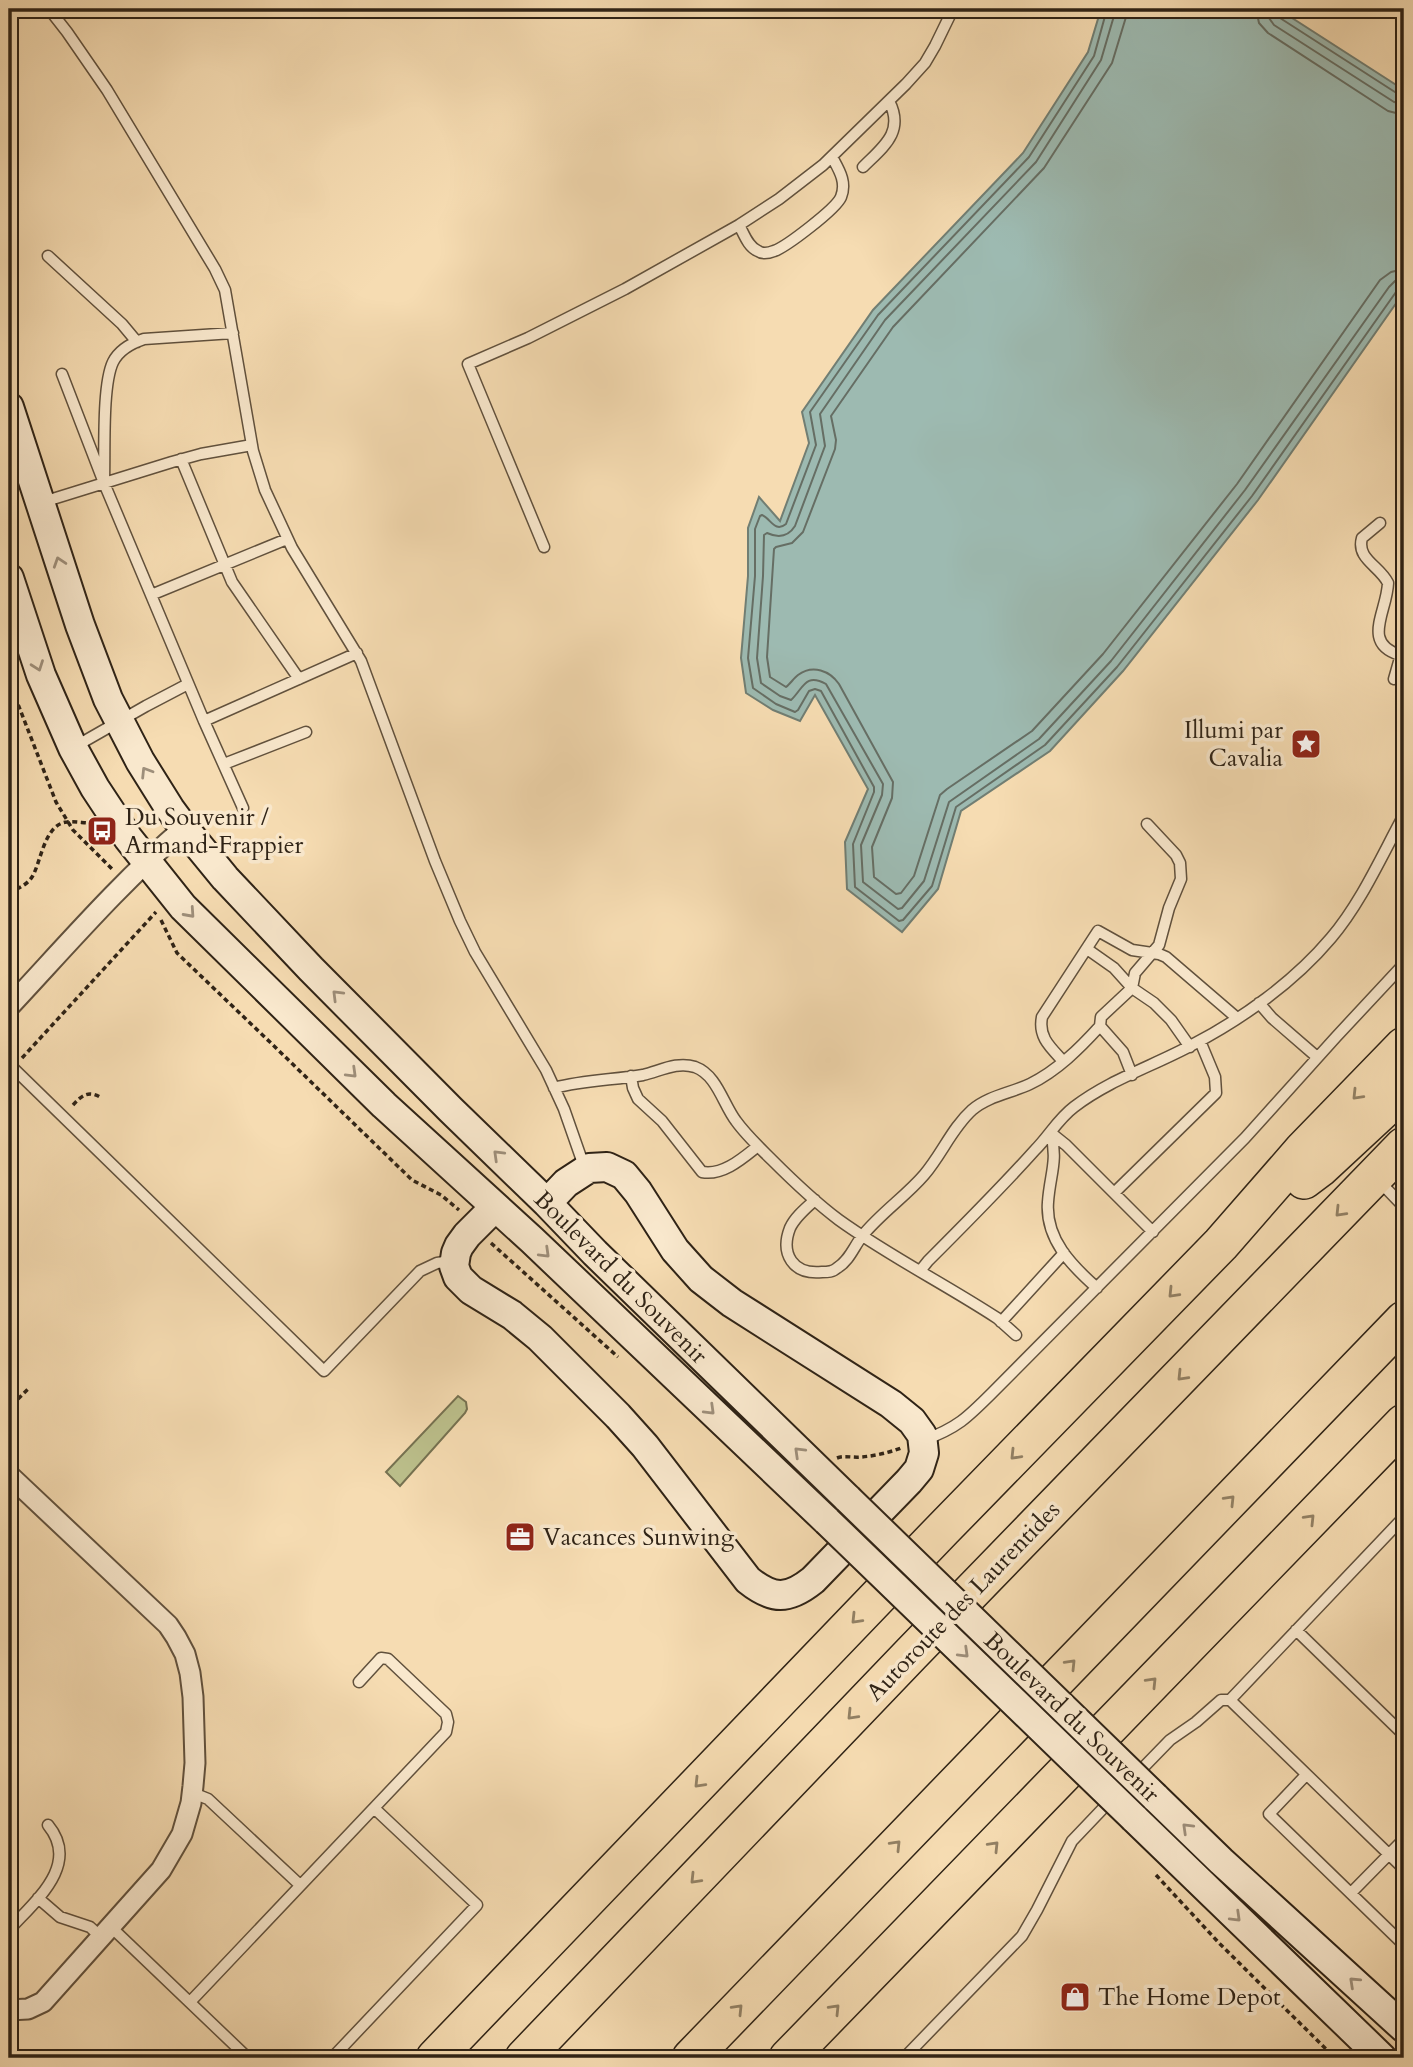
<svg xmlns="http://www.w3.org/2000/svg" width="1413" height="2067" viewBox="0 0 1413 2067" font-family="Cardo,serif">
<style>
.green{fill:#bcc08c;stroke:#767251;stroke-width:2}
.water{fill:#9dbab1;stroke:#717e73;stroke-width:2}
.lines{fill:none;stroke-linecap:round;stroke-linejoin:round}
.shore{stroke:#666e64;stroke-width:2}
.lane-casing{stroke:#61513d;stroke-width:13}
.street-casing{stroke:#61513d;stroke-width:23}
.secondary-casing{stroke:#2f2316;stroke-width:32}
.highway-casing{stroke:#2f2316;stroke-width:40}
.path{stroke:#2f2316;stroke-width:3.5;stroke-dasharray:5 3.5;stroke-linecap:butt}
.lane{stroke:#f9e8cd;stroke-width:10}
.street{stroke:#f9e8cd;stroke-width:19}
.secondary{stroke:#f9e8cd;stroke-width:28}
.highway{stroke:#f6dcb2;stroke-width:37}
.secondary-bridge-casing{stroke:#2f2316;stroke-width:32;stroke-linecap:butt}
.secondary-bridge{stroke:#f9e8cd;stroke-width:28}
.oneway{stroke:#9e8f7b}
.oneway2{stroke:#928064}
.labels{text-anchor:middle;stroke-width:7;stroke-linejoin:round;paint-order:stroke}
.poi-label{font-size:24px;fill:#2f2316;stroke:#f9e8cd;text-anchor:start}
.street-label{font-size:24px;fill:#2f2316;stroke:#f9e8cd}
</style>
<rect width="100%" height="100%" fill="#f6dcb2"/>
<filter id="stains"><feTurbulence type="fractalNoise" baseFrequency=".00286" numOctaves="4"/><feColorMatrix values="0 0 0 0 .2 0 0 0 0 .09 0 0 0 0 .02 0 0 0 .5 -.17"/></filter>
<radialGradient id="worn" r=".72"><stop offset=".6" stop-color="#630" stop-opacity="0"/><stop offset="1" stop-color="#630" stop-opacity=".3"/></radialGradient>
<!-- green -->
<path class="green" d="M458,1396L466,1402L467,1409L465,1413L400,1486L386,1472Z"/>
<!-- water -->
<path class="water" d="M1101,9H1278L1404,90V292L1258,500L1123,671L1050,751L961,811L938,889L902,932L847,889L845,842L868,789L815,695L800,721L773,710L746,693L741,658L748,576V528L759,497L780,521L809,443L802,412L873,310L1023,153L1088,52Z"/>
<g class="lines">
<!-- shore -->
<path class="shore" d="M1107,9L1094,56L1029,157L878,315L810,412L816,445L786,524C775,533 771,519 762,515L760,516L755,529V576L748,658L753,688L776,704L795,712L798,710L809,691L815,689L821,691L874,787V792L853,844L855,887L899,921L903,920L932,886L956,807L1045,745L1117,667L1252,496L1396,292L1404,289
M1116,9L1101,60L1036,162L885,320L820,414L825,446L795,526C788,537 778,538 767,533L764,535L763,576L757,658L761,683L780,696L791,700C803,689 805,672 826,684L883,784L882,795L861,845L863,882L898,909L902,908L924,881L949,802L1039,739L1111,661L1245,490L1389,287L1395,281L1404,280
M1127,9L1126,17L1112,63L1044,168L893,327L831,416L836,440L835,449L803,532L792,543L776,547L774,549L767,657L770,677L786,687C790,684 794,678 798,675C813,664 830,671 839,684L893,782L892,798L872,847L874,877L896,894L901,893L914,876L940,795L947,789L1032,731L1103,654L1237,484L1380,280L1391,272L1404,269
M1256,9L1259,23L1268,33L1388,111L1404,115
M1267,9L1269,18L1274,25L1394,102L1404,104
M1276,9V14L1280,18L1398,94L1404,95"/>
<!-- lane casing -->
<g class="lane-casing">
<path id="lane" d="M49,9L67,32L107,90L215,269L225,290L253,451L265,490L292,548L361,661L435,861L460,921L475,952L546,1070L564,1109L585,1169
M863,167C883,147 905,132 889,101
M739,225C744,234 748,247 758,251C762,254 769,253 774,251C786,247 836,209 841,197C847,182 839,170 832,157
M48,256L122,324L137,342
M62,374L104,483L204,721L357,653
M181,459L232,582L299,679
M104,479C105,451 102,385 113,362C119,350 132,343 144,339L233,333
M43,502L172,462L201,454L252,445
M1380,523L1362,538C1356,559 1380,566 1388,583C1387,612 1361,643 1400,655
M544,547L468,364L528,338L625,289L739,225L779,199L823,165L906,84L925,63L935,46L953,9
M151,595L287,539
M1394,679L1404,644
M204,721L243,808
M76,746L146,706L188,684
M224,764L306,732
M1087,949L1114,968L1132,988L1154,1003L1171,1020L1190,1047
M1259,1003L1272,1018L1317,1057
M1100,1026L1101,1017L1132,988L1135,973L1159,945L1169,908L1181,879L1180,863L1176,855L1147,824
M1063,1061C1050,1047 1038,1037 1042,1017L1098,931L1132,950L1159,954L1166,957L1237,1018
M9,1064L324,1371L420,1271L437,1263L451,1261
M631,1076L633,1088L638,1099L662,1121L702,1172C723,1176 743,1158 758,1146
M554,1088C584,1080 614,1080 643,1075C660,1071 677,1061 695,1067C717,1075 723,1104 736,1121C746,1135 759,1147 772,1160C793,1181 815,1202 839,1220C889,1256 945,1284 997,1318L1016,1335
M1051,1133C1058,1162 1050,1174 1048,1202C1045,1239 1072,1266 1097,1288
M1051,1133L1066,1145L1153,1232
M1380,1182L1404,1207
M1114,1193L1216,1093L1215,1077L1200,1041
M815,1200C806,1208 795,1217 790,1228C780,1254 793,1275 822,1272C828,1272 833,1272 837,1268C850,1260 854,1246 863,1235C882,1212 906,1196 924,1175C942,1154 952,1128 972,1110C988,1096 1011,1093 1030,1084C1057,1071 1080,1048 1100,1026L1123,1052L1132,1075
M920,1271L928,1261C964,1225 1001,1188 1035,1150C1049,1136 1058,1119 1074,1107C1109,1080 1153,1066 1192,1045C1242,1019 1294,982 1331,938C1361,903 1382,855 1404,815
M1001,1322L1064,1253
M924,1440C957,1428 967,1418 992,1393L1245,1138L1336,1037L1404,964
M1296,1630L1404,1735
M1230,1700L1404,1869
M1306,1775L1269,1814L1404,1945
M1135,1776L1170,1740L1196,1722L1221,1700H1230L1404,1517
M193,1793L208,1799L300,1885
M1351,1893L1404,1839
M38,1898L60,1917L90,1927L102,1938
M111,1927L248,2058
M9,1930C35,1901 81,1865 48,1825
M190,2002L446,1732L448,1722L446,1714L388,1659L381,1658L359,1682
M332,2058L477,1905L374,1808
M904,2058L1022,1936L1037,1910L1072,1841L1112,1799"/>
</g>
<!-- street casing -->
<g class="street-casing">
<path id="street" d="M9,1007C66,946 120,883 184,828
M9,1475L168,1625L176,1637L185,1654L190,1673L193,1697L195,1763L193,1786L191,1803L182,1834L161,1870L43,2002L28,2009L9,2010"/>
</g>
<!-- secondary casing -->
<g class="secondary-casing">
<path id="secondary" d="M9,407L80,625L108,699L140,761L170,809L184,828L225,878L311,969L451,1110L547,1203L595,1253L848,1499
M9,578L41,675L73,748L95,788L128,838L183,907L384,1105L532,1240L827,1521
M495,1207L467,1235L459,1246L456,1253L454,1266L458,1277L471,1290L512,1315L540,1338L618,1416L645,1446L748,1580C773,1600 788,1600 813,1580L909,1481L919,1469L924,1453L922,1435L912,1421L891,1404L732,1303L701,1279L675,1250L638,1192L624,1175L607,1167L589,1168L566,1183L547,1203
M1155,1797L1221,1861L1404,2028
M1134,1818L1382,2058"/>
</g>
<!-- highway casing -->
<g class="highway-casing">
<path id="highway" d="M1304,1180L1320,1168L1404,1090
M435,2058L943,1529L1221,1244L1303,1150L1404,1046
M524,2058L911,1654L1404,1146
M691,2058L1404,1320
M788,2058L1404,1423"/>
</g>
<!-- path -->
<path class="path" d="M9,681L56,802L73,830L112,869
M9,893C17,889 27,885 32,877C41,863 44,824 67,822C75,821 83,823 90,823
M161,920L177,953L273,1045L412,1180L441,1195L459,1210
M22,1058L156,912
M73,1105C81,1096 88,1090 100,1097
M491,1243L618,1357
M18,1399L28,1389
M837,1458C845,1455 852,1458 861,1457C874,1456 888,1453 901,1448
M1156,1875L1220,1944L1335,2058"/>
<!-- lane -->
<use href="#lane" class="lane"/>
<!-- street -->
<use href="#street" class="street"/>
<!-- secondary -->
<use href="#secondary" class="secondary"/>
<!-- highway -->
<use href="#highway" class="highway"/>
<!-- secondary-bridge casing -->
<g class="secondary-bridge-casing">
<path id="secondary-bridge" d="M848,1499L1155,1797
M827,1521L1134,1818"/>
</g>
<!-- secondary-bridge -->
<use href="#secondary-bridge" class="secondary-bridge"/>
</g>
<!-- one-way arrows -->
<defs><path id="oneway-chevron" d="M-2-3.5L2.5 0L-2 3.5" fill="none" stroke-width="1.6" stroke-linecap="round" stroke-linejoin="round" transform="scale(1.75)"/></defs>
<g class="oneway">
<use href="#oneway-chevron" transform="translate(59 562) rotate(-108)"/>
<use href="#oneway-chevron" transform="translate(38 666) rotate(70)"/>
<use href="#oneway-chevron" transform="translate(146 772) rotate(-122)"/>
<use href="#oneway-chevron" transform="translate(190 913) rotate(48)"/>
<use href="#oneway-chevron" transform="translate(337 995) rotate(-135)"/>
<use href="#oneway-chevron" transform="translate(352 1073) rotate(44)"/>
<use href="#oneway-chevron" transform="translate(498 1155) rotate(-136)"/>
<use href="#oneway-chevron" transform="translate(545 1253) rotate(44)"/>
<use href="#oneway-chevron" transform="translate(710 1410) rotate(44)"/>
<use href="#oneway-chevron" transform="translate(799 1452) rotate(-136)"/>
<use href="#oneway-chevron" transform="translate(964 1653) rotate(44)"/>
<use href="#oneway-chevron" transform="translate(1187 1828) rotate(-136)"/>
<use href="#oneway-chevron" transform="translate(1236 1917) rotate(44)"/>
<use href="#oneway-chevron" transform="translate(1354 1982) rotate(-137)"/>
</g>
<g class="oneway2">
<use href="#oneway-chevron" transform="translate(1357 1095) rotate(134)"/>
<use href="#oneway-chevron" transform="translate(1340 1212) rotate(134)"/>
<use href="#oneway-chevron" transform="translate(1173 1293) rotate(134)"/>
<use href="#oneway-chevron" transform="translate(1182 1376) rotate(134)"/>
<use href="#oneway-chevron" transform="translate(1015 1455) rotate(134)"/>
<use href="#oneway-chevron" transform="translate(1230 1500) rotate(-46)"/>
<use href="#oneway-chevron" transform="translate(1310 1519) rotate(-46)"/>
<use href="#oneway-chevron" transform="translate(856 1619) rotate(134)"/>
<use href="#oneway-chevron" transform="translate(1071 1664) rotate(-46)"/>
<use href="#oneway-chevron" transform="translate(1152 1682) rotate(-46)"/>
<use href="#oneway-chevron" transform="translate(852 1715) rotate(134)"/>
<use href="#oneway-chevron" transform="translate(699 1783) rotate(134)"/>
<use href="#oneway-chevron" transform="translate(896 1845) rotate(-46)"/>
<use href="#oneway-chevron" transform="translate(994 1846) rotate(-46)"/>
<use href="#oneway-chevron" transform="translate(695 1879) rotate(134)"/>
<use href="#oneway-chevron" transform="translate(738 2009) rotate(-46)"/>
<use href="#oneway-chevron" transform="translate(835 2009) rotate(-46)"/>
</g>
<!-- icons -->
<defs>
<g id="sight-square" transform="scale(1.575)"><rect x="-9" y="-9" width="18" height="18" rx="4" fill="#8f2418" stroke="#f9e8cd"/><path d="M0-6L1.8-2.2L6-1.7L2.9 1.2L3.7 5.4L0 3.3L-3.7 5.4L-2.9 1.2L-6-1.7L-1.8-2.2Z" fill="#fff"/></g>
<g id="bus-square" transform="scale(1.575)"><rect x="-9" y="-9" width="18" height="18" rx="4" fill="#8f2418" stroke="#f9e8cd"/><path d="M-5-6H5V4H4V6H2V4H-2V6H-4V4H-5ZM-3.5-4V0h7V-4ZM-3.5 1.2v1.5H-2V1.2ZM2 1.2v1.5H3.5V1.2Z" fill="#fff"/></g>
<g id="office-square" transform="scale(1.575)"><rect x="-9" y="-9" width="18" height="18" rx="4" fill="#8f2418" stroke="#f9e8cd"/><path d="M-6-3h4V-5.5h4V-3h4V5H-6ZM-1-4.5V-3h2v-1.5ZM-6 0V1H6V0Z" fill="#fff"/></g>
<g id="shop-square" transform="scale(1.575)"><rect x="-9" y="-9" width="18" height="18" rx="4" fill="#8f2418" stroke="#f9e8cd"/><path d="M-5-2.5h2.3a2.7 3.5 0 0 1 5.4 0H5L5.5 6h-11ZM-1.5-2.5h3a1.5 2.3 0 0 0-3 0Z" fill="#fff"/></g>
</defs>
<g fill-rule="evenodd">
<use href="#sight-square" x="1306" y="744"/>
<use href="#bus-square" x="102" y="831"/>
<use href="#office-square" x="520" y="1537"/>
<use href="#shop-square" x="1075" y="1997"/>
</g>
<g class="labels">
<!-- poi labels -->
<g class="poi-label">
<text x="1283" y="738" text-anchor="end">Illumi par<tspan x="1283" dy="28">Cavalia</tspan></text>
<text x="125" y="825">Du Souvenir /<tspan x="125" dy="28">Armand-Frappier</tspan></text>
<text x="543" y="1545">Vacances Sunwing</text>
<text x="1098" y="2005">The Home Depot</text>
</g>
<!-- street labels -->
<g class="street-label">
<text transform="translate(621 1277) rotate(45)" y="8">Boulevard du Souvenir</text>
<text transform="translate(963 1601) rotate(-46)" y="8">Autoroute des Laurentides</text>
<text transform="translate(1072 1717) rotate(44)" y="8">Boulevard du Souvenir</text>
</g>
</g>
<!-- margin -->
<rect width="1413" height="2067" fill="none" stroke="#f6dcb2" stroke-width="35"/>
<rect x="10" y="10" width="1392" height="2046" fill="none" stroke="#2f2316" stroke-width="3.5"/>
<rect x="18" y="18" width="1378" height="2032" fill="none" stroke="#2f2316" stroke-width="2"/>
<rect width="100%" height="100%" filter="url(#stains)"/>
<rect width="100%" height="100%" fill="url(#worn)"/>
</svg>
